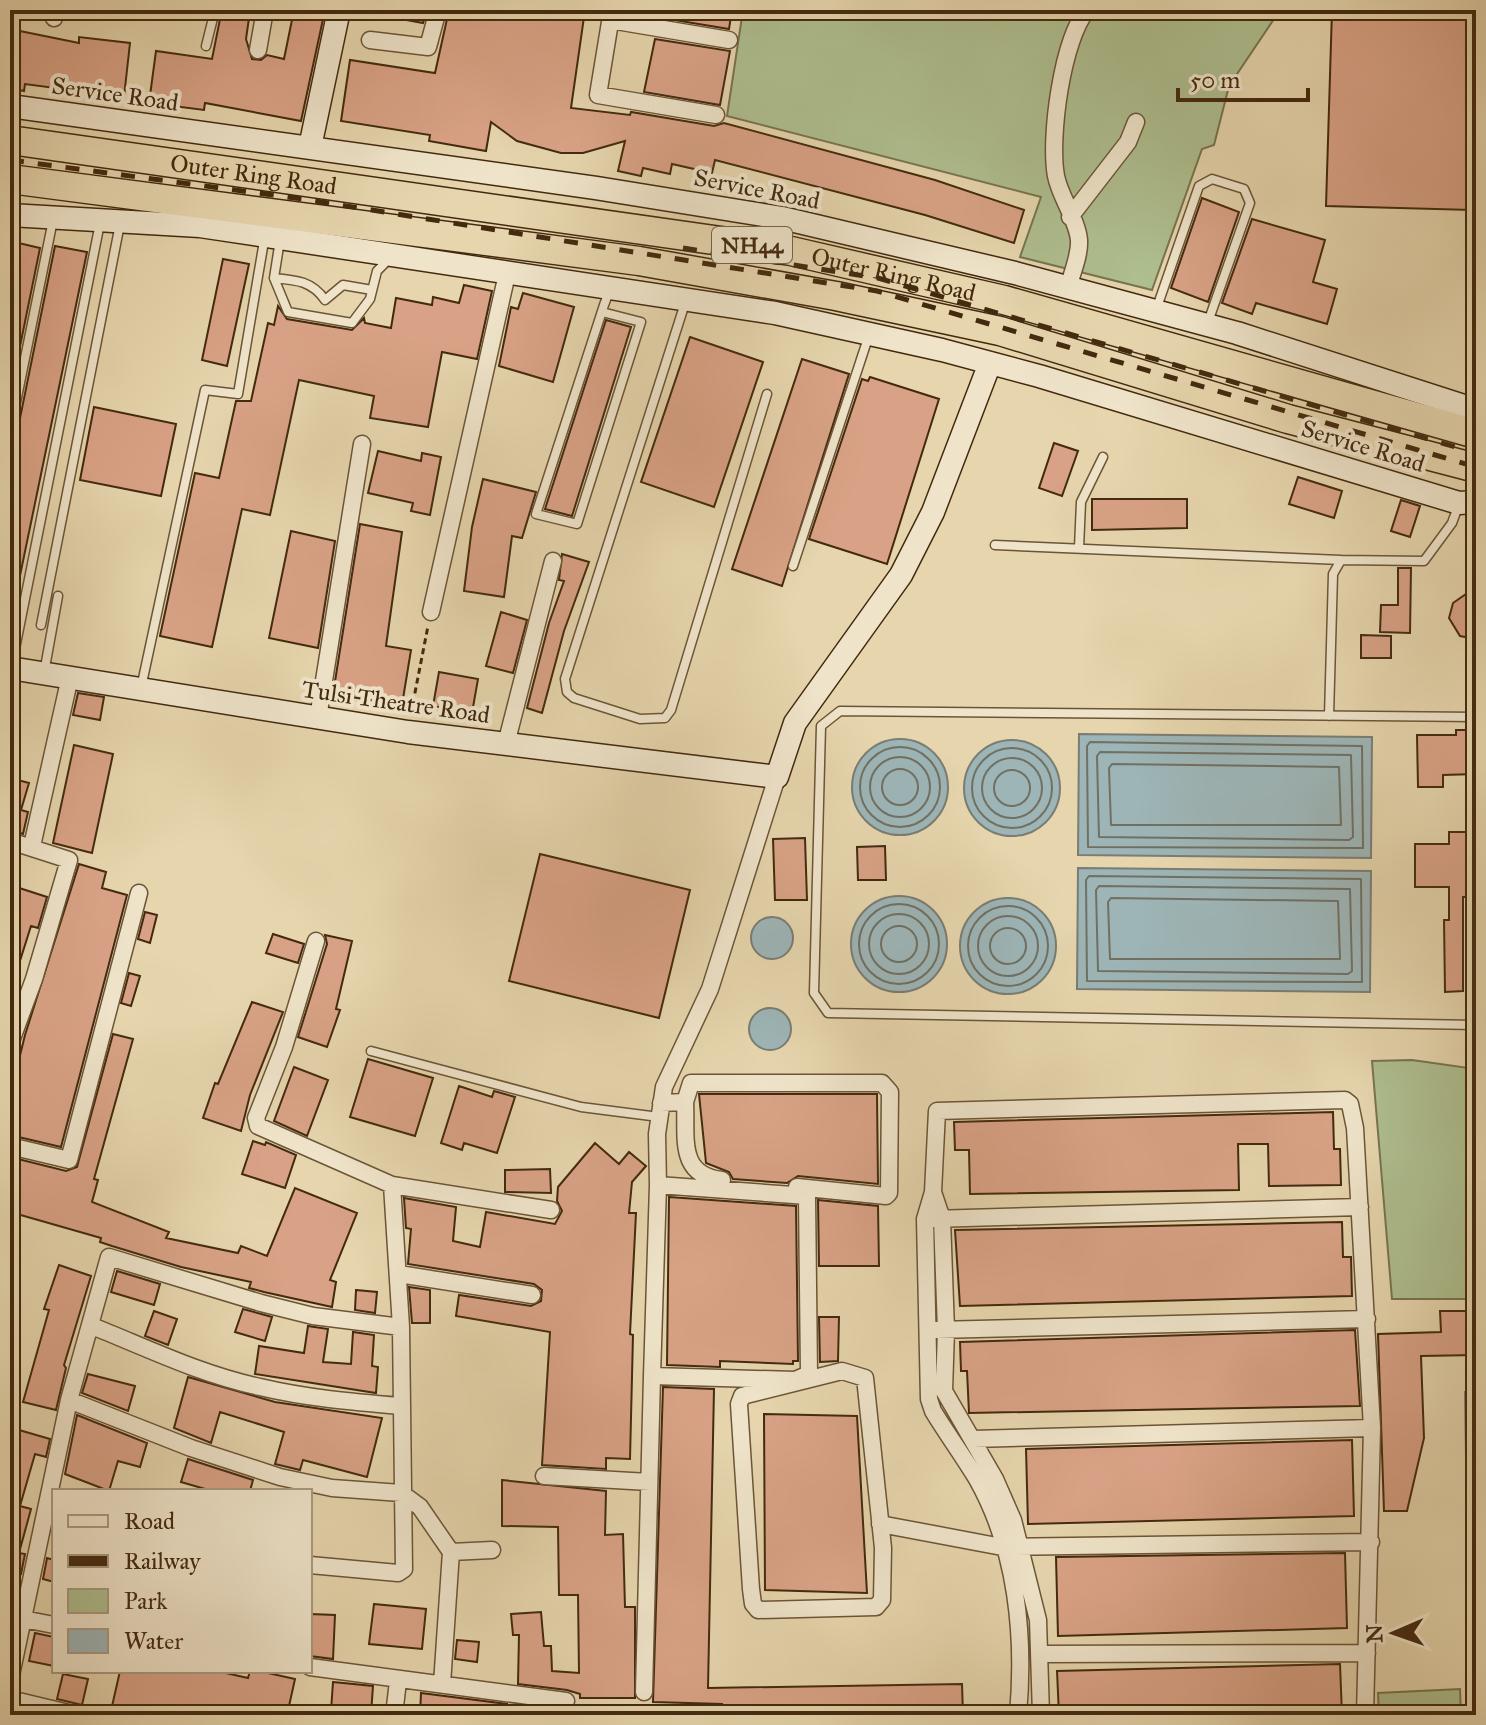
<svg xmlns="http://www.w3.org/2000/svg" width="1486" height="1725" viewBox="0 0 1486 1725" font-family="'IM FELL Great Primer',serif">
<style>
.green{fill:#aebe8f;stroke:#78744f;stroke-width:2}
.water{fill:#9db5b7;stroke:#797d74;stroke-width:2}
.lines{fill:none;stroke-linecap:round;stroke-linejoin:round}
.shore{stroke:#707063;stroke-width:2}
.building{fill:#d9a286;stroke:#432a0f;stroke-width:2}
.lane-casing{stroke:#6c5536;stroke-width:11}
.street-casing{stroke:#6c5536;stroke-width:19}
.secondary-casing{stroke:#432a0f;stroke-width:25}
.highway-casing{stroke:#432a0f;stroke-width:31}
.path{stroke:#432a0f;stroke-width:3;stroke-dasharray:6 4;stroke-linecap:butt}
.lane{stroke:#efe4ca;stroke-width:8}
.street{stroke:#efe4ca;stroke-width:16}
.secondary{stroke:#efe4ca;stroke-width:22}
.highway{stroke:#e6d5ad;stroke-width:28}
.rail{stroke:#432a0f;stroke-width:5;stroke-dasharray:14 14;stroke-linecap:butt}
.labels{text-anchor:middle;stroke-width:8;stroke-linejoin:round;paint-order:stroke}
.shield{fill:#efe4ca;stroke:#776247;stroke-width:2}
.shield-label{font-size:22px;font-weight:bold;fill:#432a0f}
.street-label{font-size:24px;fill:#432a0f;stroke:#efe4ca}
</style>
<rect width="100%" height="100%" fill="#e6d5ad"/>
<filter id="stains"><feTurbulence type="fractalNoise" baseFrequency=".0025" numOctaves="4"/><feColorMatrix values="0 0 0 0 .2 0 0 0 0 .09 0 0 0 0 .02 0 0 0 .5 -.17"/></filter>
<radialGradient id="worn" r=".72"><stop offset=".6" stop-color="#630" stop-opacity="0"/><stop offset="1" stop-color="#630" stop-opacity=".3"/></radialGradient>
<!-- green -->
<path class="green" d="M743,10H1280L1229,86L1214,145L1202,149L1152,290L1020,257L1041,197L727,116Z
M1412,1060L1476,1069V1299H1392L1372,1061Z
M1460,1689L1461,1715H1379L1378,1693Z"/>
<!-- water -->
<path class="water" d="M1079,734L1372,737L1371,858L1078,855Z
M852 787a48 48 0 1 1 96 0a48 48 0 1 1-96 0Z
M964 788a48 48 0 1 1 96 0a48 48 0 1 1-96 0Z
M1078,868L1371,871L1370,992L1077,989Z
M851 944a48 48 0 1 1 96 0a48 48 0 1 1-96 0Z
M960 946a48 48 0 1 1 96 0a48 48 0 1 1-96 0Z
M751 938a21 21 0 1 1 42 0a21 21 0 1 1-42 0Z
M749 1029a21 21 0 1 1 42 0a21 21 0 1 1-42 0Z
M1465,1392H1476V1456H1466Z"/>
<g class="lines">
<!-- shore -->
<path class="shore" d="M1090,742L1362,746L1363,848L1088,847L1087,746Z
M860 787a40 40 0 1 1 80 0a40 40 0 1 1-80 0Z
M972 788a40 40 0 1 1 80 0a40 40 0 1 1-80 0Z
M1100,752L1351,755L1353,837L1349,840L1099,837L1097,756Z
M870 787a30 30 0 1 1 60 0a30 30 0 1 1-60 0Z
M982 788a30 30 0 1 1 60 0a30 30 0 1 1-60 0Z
M1112,764L1339,767L1341,825H1111L1109,768Z
M882 787a18 18 0 1 1 36 0a18 18 0 1 1-36 0Z
M994 788a18 18 0 1 1 36 0a18 18 0 1 1-36 0Z
M1089,876L1361,879L1362,982L1087,981L1086,880Z
M1099,886L1350,889L1352,971L1348,974L1098,971L1096,890Z
M1111,898L1338,901L1340,959H1110L1108,902Z
M859 944a40 40 0 1 1 80 0a40 40 0 1 1-80 0Z
M968 946a40 40 0 1 1 80 0a40 40 0 1 1-80 0Z
M869 944a30 30 0 1 1 60 0a30 30 0 1 1-60 0Z
M978 946a30 30 0 1 1 60 0a30 30 0 1 1-60 0Z
M881 944a18 18 0 1 1 36 0a18 18 0 1 1-36 0Z
M990 946a18 18 0 1 1 36 0a18 18 0 1 1-36 0Z"/>
</g>
<!-- building -->
<path class="building" d="M294,10H325L301,121L205,103L204,110L149,103L156,51L212,59L221,14L249,18L246,39L252,59L261,60L267,55L284,59Z
M390,10H427L423,23L390,17Z
M449,10H585L571,108L630,115L631,112L714,126L724,123L935,180L1024,210L1014,243L925,215L715,160L712,173L672,164L670,174L643,168L641,176L618,171L625,141L583,153H561L517,141L491,122L486,151L429,141L430,135L341,121L350,60L435,73Z
M663,10H732L729,29L662,18Z
M1332,10H1476L1472,210L1326,206Z
M10,29L79,43V37L130,43L124,97L25,84L24,91L10,88Z
M655,39L730,51L720,105L644,92Z
M1202,198L1239,212L1208,302L1171,288Z
M1252,219L1325,240L1313,282L1337,289L1327,324L1256,303L1252,314L1222,303Z
M10,241L40,248L15,371L10,369Z
M55,246L87,252L16,595H10V445L17,433Z
M223,259L249,264L227,366L202,360Z
M464,285L492,291L477,359L442,352L428,427L370,418L374,396L299,380L270,515L242,509L212,647L160,636L195,473L219,478L236,401H251L268,323L274,325L278,306L287,319L352,330L364,318L365,323L391,328L396,298L432,305L433,297L459,303Z
M523,293L574,307L553,382L499,366L511,307L518,309Z
M606,320L631,327L572,516L545,509Z
M690,337L763,362L714,507L641,482Z
M802,359L849,374L782,586L732,569Z
M870,377L939,399L887,564L809,539L862,379L868,381Z
M94,407L176,424L161,496L80,480Z
M1054,443L1078,451L1062,496L1039,488Z
M378,451L421,461L422,453L441,457L430,515L411,511L413,503L368,493Z
M1298,477L1342,491L1334,518L1289,504Z
M483,479L536,492L522,538L512,536L504,597L464,591L472,527Z
M1092,499H1187V528L1092,530Z
M1401,500L1420,506L1410,537L1391,531Z
M360,524L402,532L386,646L411,650L401,711L381,708L382,702L333,694Z
M291,531L335,541L318,648L269,638Z
M562,554L589,562L564,631L542,713L527,708L549,623L564,581L559,580Z
M1398,568H1411L1410,633L1380,632L1381,605H1398Z
M1466,594H1476V639L1460,636L1449,618L1453,603Z
M501,612L527,620L513,673L486,666Z
M1361,635L1391,636V658H1361Z
M439,672L478,679L472,713L433,706Z
M78,693L104,697L100,720L73,715Z
M1456,730H1476V774L1443,775V787H1418L1417,735H1456Z
M74,745L113,754L92,853L53,843Z
M10,778L29,783L21,810L28,812L23,834L10,830Z
M1449,832H1476V897H1463V991L1445,992L1444,920H1449V887H1415V844H1449Z
M805,838L807,900H775L773,839Z
M885,846L886,880H858L857,847Z
M540,854L690,890L659,1018L509,981Z
M79,864L106,872L102,888L127,895L61,1147L10,1135V1096L25,1035Z
M10,885L47,897L38,928L31,926L13,983H10Z
M145,912L157,915L150,943L138,939Z
M273,934L304,944L298,963L266,953Z
M325,935L352,941L336,1009L340,1010L327,1047L298,1037L327,944Z
M129,973L140,976L131,1006L121,1003Z
M252,1002L283,1012L250,1095L241,1131L203,1118L215,1083L218,1084Z
M113,1034L133,1039L94,1179L98,1180L92,1202L169,1232L166,1238L238,1253L241,1246L267,1256L295,1188L357,1213L330,1280L336,1282L332,1307L264,1292L249,1288L251,1282L181,1267L112,1246L100,1242L101,1238L10,1212V1157L66,1171L77,1167Z
M368,1059L433,1078L415,1136L350,1117Z
M294,1067L328,1080L307,1136L274,1121Z
M459,1086L492,1097L494,1091L515,1097L497,1153L464,1143L462,1150L441,1143Z
M699,1094H877L878,1184L798,1176L787,1183L733,1179L729,1172L706,1163Z
M1333,1112L1334,1149H1340L1341,1185L1269,1186L1268,1144H1238L1239,1190L970,1194L969,1150H955L954,1122Z
M253,1141L265,1145L266,1142L296,1155L285,1188L242,1174Z
M595,1143L619,1164L629,1152L646,1166L632,1182L629,1213H636L630,1334L633,1335L630,1459L606,1458V1469L542,1465L550,1332L456,1316L459,1295L531,1306L541,1301L542,1290L534,1284L408,1264L411,1229L406,1228L404,1198L456,1207L453,1241L480,1247L486,1212L555,1224L562,1211L557,1201L558,1187Z
M550,1169L551,1193L505,1192V1170Z
M669,1197L796,1206L798,1361H793V1364L720,1361V1367L667,1365Z
M818,1200L878,1206L879,1266H819Z
M1342,1222L1343,1257H1351L1352,1296L960,1306L955,1230Z
M59,1265L91,1276L64,1365L66,1368L56,1410L23,1402L49,1310L44,1309Z
M117,1271L160,1284L154,1305L111,1292Z
M409,1287L430,1290V1323H412Z
M356,1290L377,1292L375,1313L355,1310Z
M243,1309L272,1317L265,1341L235,1332Z
M154,1311L177,1319L168,1345L145,1336Z
M1440,1311H1476V1355L1421,1356L1424,1438L1407,1511H1384L1378,1334L1441,1332Z
M819,1317H839L838,1361L820,1362Z
M308,1326L328,1329L323,1362L351,1364L353,1332L374,1335L372,1366L378,1367L376,1393L255,1374L259,1346L304,1353Z
M1355,1330L1360,1406L969,1413L967,1371H961L960,1342Z
M88,1374L135,1386L128,1411L82,1393Z
M188,1377L275,1402L382,1418L367,1477L303,1460L300,1470L275,1464L284,1432L220,1412L211,1443L174,1428Z
M663,1387L714,1389L708,1688L962,1684L963,1715H722V1704L653,1702Z
M764,1414L857,1416L867,1593L765,1590Z
M77,1415L147,1443L140,1467L118,1461L109,1491L65,1474Z
M19,1430L50,1439L46,1457L35,1454L20,1506L31,1509L19,1553L25,1554L21,1574L10,1572V1464Z
M1352,1440L1354,1516L1028,1524L1026,1449Z
M188,1459L253,1480L250,1491H212L181,1482Z
M502,1480L606,1491L605,1535L623,1534L625,1607H635V1698H580V1694L567,1690L518,1684L519,1635H513L511,1614L541,1612L544,1646H551L552,1671L579,1673L578,1595H559L558,1527L502,1526Z
M1345,1553L1347,1628L1058,1636L1056,1557Z
M47,1558L54,1560V1582L43,1579Z
M374,1604L426,1609L422,1649L369,1644Z
M310,1614L335,1615L333,1659L310,1656Z
M35,1633L54,1637V1666L29,1661Z
M457,1640L479,1642L477,1662L455,1659Z
M1340,1664L1342,1715H1059L1057,1671Z
M120,1671H217L248,1678L250,1671H259L295,1679L287,1715H110Z
M63,1674L88,1679L82,1705L57,1699Z
M333,1682L373,1686L371,1714L331,1711Z
M421,1693L507,1704V1715H420Z"/>
<g class="lines">
<!-- lane casing -->
<g class="lane-casing">
<path id="lane" d="M10,14H12
M206,46L215,10
M280,240L274,278L288,312L352,323L370,299L377,271L388,260
M274,278C296,280 312,281 325,300L343,285L372,290
M686,300L565,679L567,692L574,698L640,719L665,718L671,710L767,394
M1156,310L1199,186L1212,179L1244,189L1250,203L1208,322
M602,312L641,322L577,524L536,514L604,305L610,289
M10,432L53,220
M995,545L1341,560
M1079,548L1081,502L1103,457
M793,566L869,335
M41,625L120,224
M10,648L15,649L100,223
M44,673L58,596
M141,688L205,390L238,394L263,247
M1329,716L1333,574L1341,560L1424,561L1452,523L1459,504
M1476,717L840,711L821,726L814,993L828,1013L1476,1025
M371,1051L581,1107L659,1117"/>
</g>
<!-- street casing -->
<g class="street-casing">
<path id="street" d="M612,10L598,95L716,115
M54,18L56,10
M610,20L729,40
M370,40L428,47L438,10
M258,50L265,10
M1070,217L1128,142L1136,122
M1068,288C1072,273 1080,255 1079,240C1077,219 1060,197 1056,176C1049,138 1062,40 1087,10
M431,612L507,274
M318,718L362,444
M506,744L553,561
M10,841L69,860L34,979L10,1044
M32,846L70,677
M316,941L284,1047L256,1118L258,1126L392,1185L551,1210
M685,1102C687,1137 677,1175 722,1180
M661,1103L685,1102L691,1083H882L890,1092L889,1193L886,1196L797,1187
M10,1146L69,1160L139,893
M933,1192L942,1219L946,1330L944,1391L995,1479L1013,1520L1038,1620L1041,1715
M931,1219L1360,1207
M399,1274L532,1295
M92,1326C147,1348 202,1375 260,1387C306,1398 353,1402 401,1406
M936,1330L1367,1319
M842,1371L865,1378L883,1548L882,1600L876,1607L758,1610L753,1604L751,1589L739,1404L742,1396Z
M652,1376L658,1185
M69,1400L191,1448L280,1477L332,1488L401,1493L420,1507L451,1552L492,1550
M973,1439L1372,1428
M544,1476L649,1482
M880,1524L1002,1547L1371,1542
M310,1565L398,1573L404,1569L401,1327L392,1185
M23,1619L54,1625
M1040,1654L1367,1653
M310,1667L566,1701
M10,1680L69,1400L109,1257L261,1303L313,1316L401,1327
M442,1684L451,1552
M644,1692L652,1376L795,1380L809,1374L807,1196L658,1185L657,1134L664,1087L710,989L777,777
M10,1699L77,1715
M394,1715L398,1681
M1018,1715C1025,1636 1017,1550 977,1479C963,1456 947,1434 933,1411L929,1399L925,1219L933,1192L937,1111L1345,1100L1350,1104L1355,1128L1372,1428L1365,1715"/>
</g>
<!-- secondary casing -->
<g class="secondary-casing">
<path id="secondary" d="M10,106L596,188L782,218L1015,273L1237,333L1476,410
M310,147L339,10
M10,215L200,226L775,313L942,350L1039,376L1459,503L1476,502
M10,668L408,732L777,777L795,723L901,575L933,512L990,363"/>
</g>
<!-- highway casing -->
<g class="highway-casing">
<g id="highway">
<path id="s1" d="M10,140L791,251L1004,300L1476,434"/>
<path d="M10,179L639,261L836,296L1000,331L1288,419L1476,468"/>
</g>
</g>
<!-- path -->
<path class="path" d="M411,713L428,626"/>
<!-- lane -->
<use href="#lane" class="lane"/>
<!-- street -->
<use href="#street" class="street"/>
<!-- secondary -->
<use href="#secondary" class="secondary"/>
<!-- highway -->
<use href="#highway" class="highway"/>
<!-- rail -->
<path class="rail" d="M10,160L303,199L877,291L1476,467
M683,248L878,278L1476,453"/>
</g>
<g class="labels">
<!-- shield labels -->
<rect class="shield" x="712" y="227" width="80" height="36" rx="6"/>
<g class="shield-label">
<text x="752" y="253">NH44</text>
</g>
<!-- street labels -->
<g class="street-label">
<text transform="translate(115 94) rotate(8)" y="8">Service Road</text>
<text dy="8" stroke="none"><textPath href="#s1" startOffset="246">Outer Ring Road</textPath></text>
<text transform="translate(757 189) rotate(11)" y="8">Service Road</text>
<text dy="8" stroke="none"><textPath href="#s1" startOffset="894">Outer Ring Road</textPath></text>
<text transform="translate(1363 446) rotate(17)" y="8">Service Road</text>
<text transform="translate(396 702) rotate(8)" y="8">Tulsi Theatre Road</text>
</g>
</g>
<!-- margin -->
<rect width="1486" height="1725" fill="none" stroke="#e6d5ad" stroke-width="40"/>
<rect x="12" y="12" width="1462" height="1701" fill="none" stroke="#432a0f" stroke-width="4"/>
<rect x="20" y="20" width="1446" height="1685" fill="none" stroke="#432a0f" stroke-width="2"/>
<!-- legend -->
<rect x="52" y="1489" width="260" height="184" fill="#efe4ca" stroke="#aa9a7f" stroke-width="2"/>
<rect x="68" y="1515" width="40" height="12" fill="#efe4ca" stroke="#aa9a7f" stroke-width="2"/>
<text x="124" y="1529" font-size="24" fill="#432a0f">Road</text>
<rect x="68" y="1555" width="40" height="12" fill="#432a0f" stroke="#aa9a7f" stroke-width="2"/>
<text x="124" y="1569" font-size="24" fill="#432a0f">Railway</text>
<rect x="68" y="1589" width="40" height="24" fill="#aebe8f" stroke="#aa9a7f" stroke-width="2"/>
<text x="124" y="1609" font-size="24" fill="#432a0f">Park</text>
<rect x="68" y="1629" width="40" height="24" fill="#9db5b7" stroke="#aa9a7f" stroke-width="2"/>
<text x="124" y="1649" font-size="24" fill="#432a0f">Water</text>
<!-- north arrow -->
<g transform="translate(1394 1633) rotate(268)" stroke="#efe4ca" stroke-width="6" paint-order="stroke">
<path d="M0-6L14 30L0 20L-14 30Z" fill="#432a0f"/>
<text y="-12" font-size="22" font-weight="bold" text-anchor="middle" fill="#432a0f">N</text>
</g>
<!-- scale -->
<path d="M1178 88v12h130v-12" fill="none" stroke="#432a0f" stroke-width="4"/>
<text x="1190" y="88" font-size="24" fill="#432a0f" stroke="#efe4ca" stroke-width="6" paint-order="stroke">50 m</text>
<rect width="100%" height="100%" filter="url(#stains)"/>
<rect width="100%" height="100%" fill="url(#worn)"/>
</svg>
